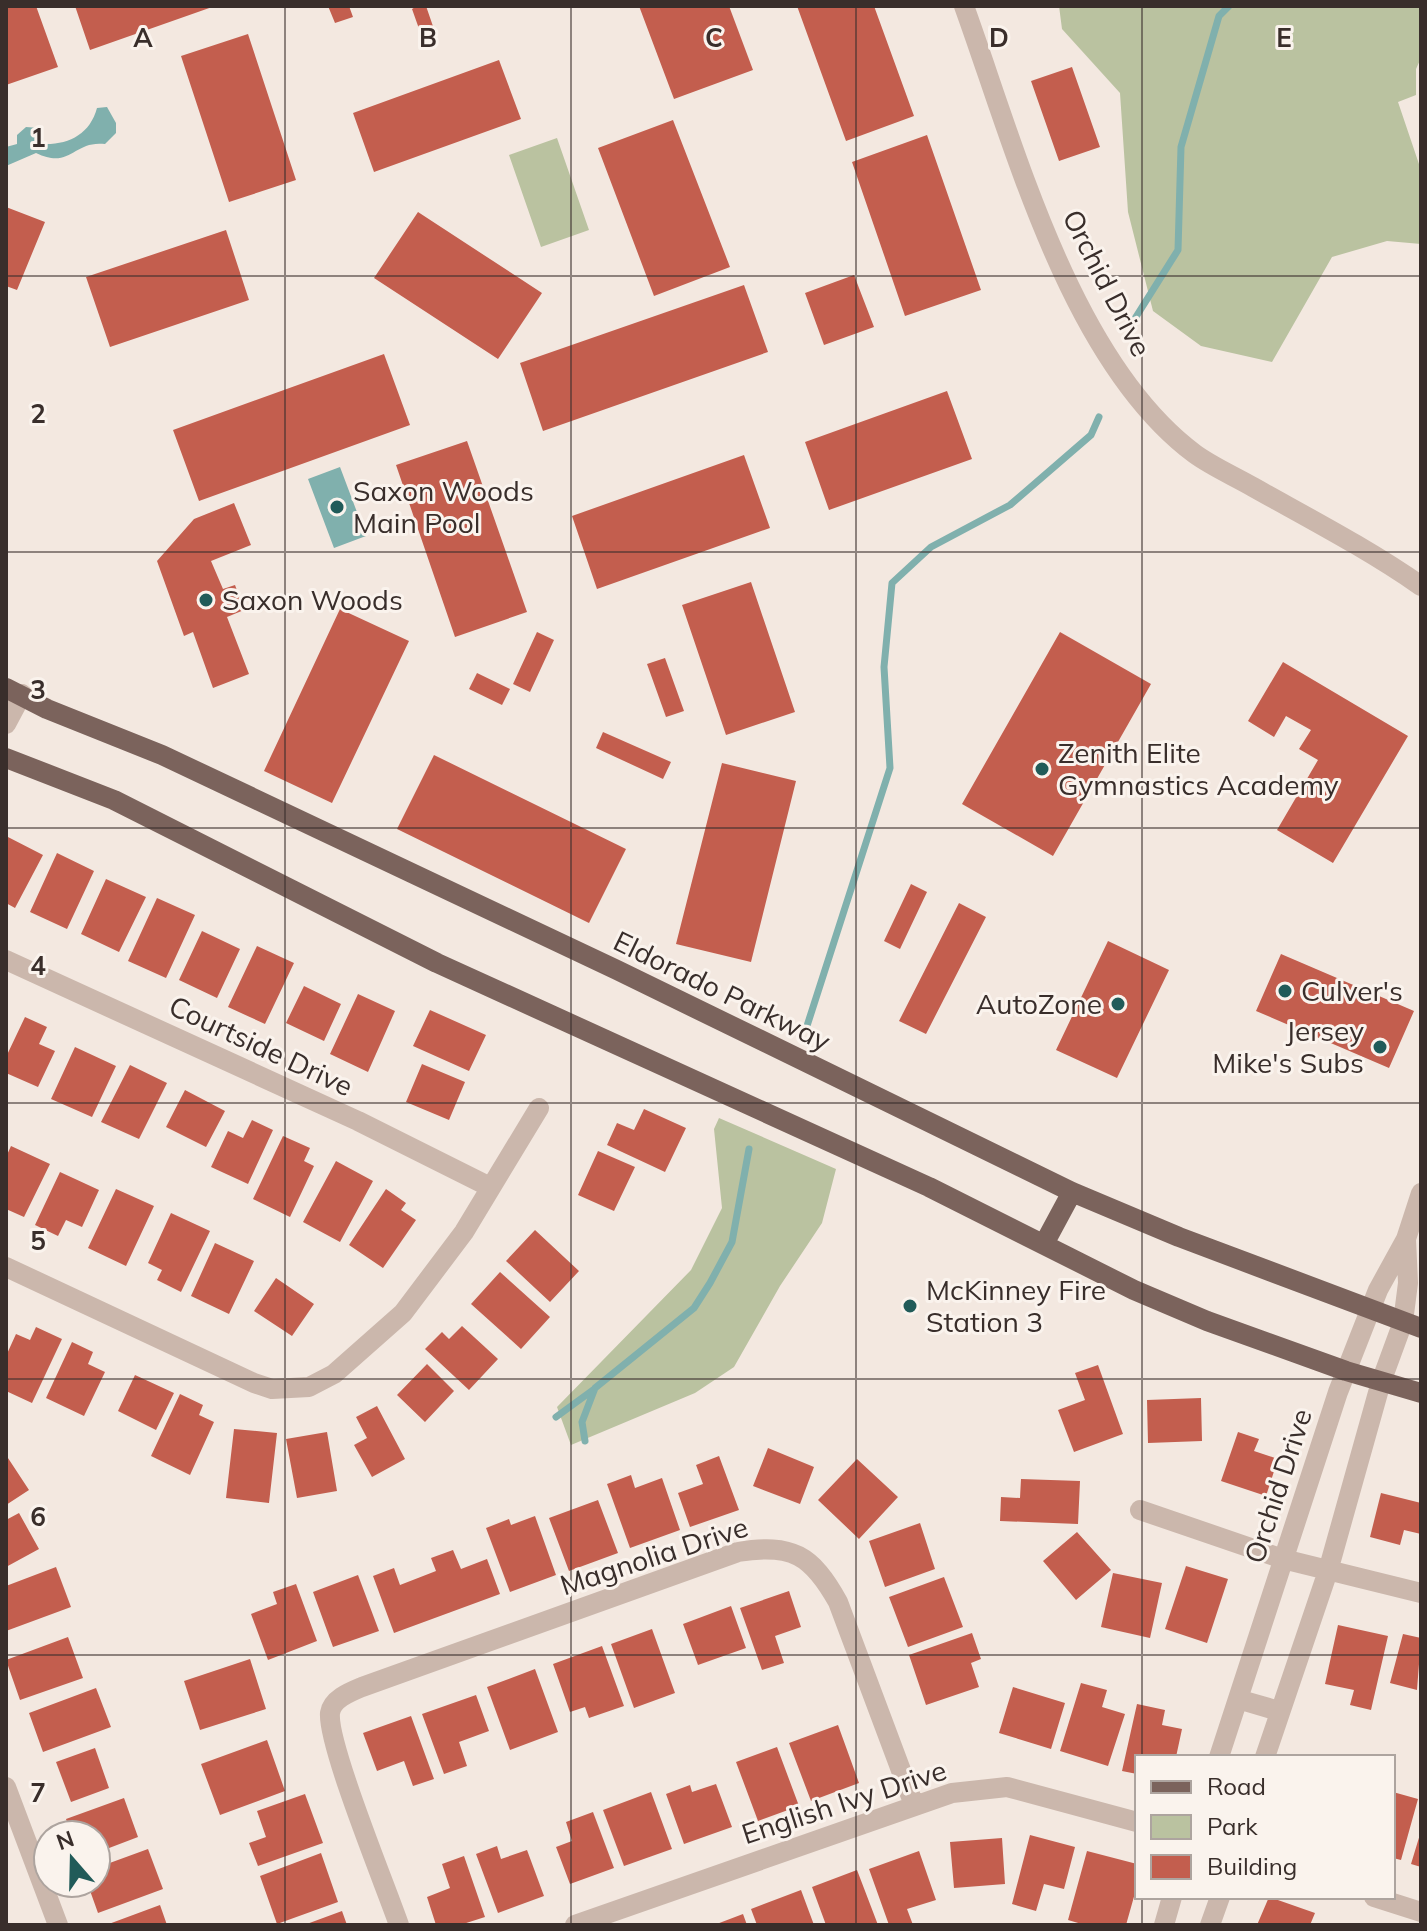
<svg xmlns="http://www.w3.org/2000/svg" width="1427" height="1931" viewBox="0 0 1427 1931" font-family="Mulish,sans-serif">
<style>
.green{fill:#bac2a0}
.water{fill:#80b0ad}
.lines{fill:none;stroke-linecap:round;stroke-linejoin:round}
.stream{stroke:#80b0ad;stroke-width:7}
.building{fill:#c35e4e}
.minor{stroke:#cbb7ac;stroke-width:20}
.major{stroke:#7b635c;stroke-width:20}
.grid{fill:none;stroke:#392e2b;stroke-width:2;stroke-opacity:0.55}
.poi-dot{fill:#215b59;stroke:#faf3ed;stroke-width:3}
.labels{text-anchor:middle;stroke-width:6;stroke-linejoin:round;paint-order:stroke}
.street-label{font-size:28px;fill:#392e2b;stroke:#faf3ed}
.poi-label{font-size:28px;fill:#392e2b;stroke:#faf3ed;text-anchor:start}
.grid-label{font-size:26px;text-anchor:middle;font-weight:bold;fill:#392e2b;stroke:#faf3ed;stroke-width:6;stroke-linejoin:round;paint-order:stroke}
</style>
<rect width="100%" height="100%" fill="#f3e8e0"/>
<!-- green -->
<path class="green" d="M1059,6H1421V58L1416,69V95L1398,102L1421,170V244L1387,241L1332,257L1272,362L1201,346L1153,311L1128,212L1120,93L1062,29Z
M557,138L589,230L541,247L509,155Z
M719,1118L836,1169L822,1223L780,1286L734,1367L695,1393L571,1445L557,1407L691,1270L722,1208L714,1129Z"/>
<!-- water -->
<path class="water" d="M107,107L116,123V133L105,144C73,140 71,170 36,153L6,166V147L17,144V135L26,127L39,128L36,136L43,144C69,145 90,134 97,108Z
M340,467L366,536L334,548L308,479Z"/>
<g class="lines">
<!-- stream -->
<path class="stream" d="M1134,320L1178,250L1181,147L1219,16L1229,6
M806,1029L890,768L884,667L892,583L931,547L1010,505L1091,435L1099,417
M556,1417L593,1390
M585,1441L582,1422L595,1388L694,1308L710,1283L732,1242L749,1149"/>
</g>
<!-- building -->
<path class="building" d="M6,6H36L58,67L6,85Z
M75,6H215L90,50Z
M328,6H349L353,17L335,23Z
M417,6H426L436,35L423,40L412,9Z
M639,6H729L753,70L674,99Z
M797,6H874L914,116L846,141Z
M248,34L296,180L229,202L181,56Z
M499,60L521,119L374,172L353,113Z
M1072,67L1100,147L1059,161L1031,81Z
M673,120L730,267L654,296L598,148Z
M927,135L981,290L905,316L852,162Z
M6,207L45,222L17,290L6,286Z
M418,212L542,293L498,359L374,278Z
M226,230L249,300L110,347L86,277Z
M854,275L874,327L824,345L805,293Z
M744,285L768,352L543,431L520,363Z
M384,354L410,425L199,501L173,430Z
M947,391L972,459L829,510L805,442Z
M467,441L527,612L455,637L396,465Z
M744,455L770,528L597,589L572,516Z
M234,503L251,545L211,561L223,589L235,585L244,610L227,617L249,674L213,688L193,632L184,636L157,561L194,519Z
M751,582L795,712L726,735L682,605Z
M340,609L409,641L332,803L264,771Z
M537,632L554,640L530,692L513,684Z
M1060,632L1151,684L1053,856L962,804Z
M665,658L684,711L666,717L647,664Z
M1283,662L1408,736L1333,863L1277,830L1318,760L1299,749L1311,730L1286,716L1274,737L1248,721Z
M477,673L510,689L502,705L469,689Z
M603,732L671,762L663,779L596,748Z
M434,755L626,849L589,923L397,829Z
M722,763L796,781L751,962L676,944Z
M6,836L43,855L15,908L6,903Z
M57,853L94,871L67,929L30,912Z
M106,879L146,897L119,952L81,934Z
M911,884L927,892L900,949L884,941Z
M157,898L195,915L166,978L128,961Z
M959,903L986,917L926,1034L899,1021Z
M202,931L240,949L217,998L179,980Z
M1108,941L1169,970L1117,1078L1056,1050Z
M257,946L294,963L265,1024L228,1007Z
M1281,954L1414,1011L1389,1068L1256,1011Z
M304,986L341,1004L324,1041L286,1023Z
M358,994L395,1011L368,1072L330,1054Z
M430,1010L486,1035L469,1071L413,1046Z
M25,1017L47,1027L39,1044L55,1051L38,1087L6,1073V1057Z
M75,1047L116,1066L92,1117L51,1099Z
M422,1064L465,1082L449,1120L406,1102Z
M130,1065L167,1083L139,1139L101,1122Z
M185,1090L225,1111L206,1147L166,1127Z
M644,1109L686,1128L665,1172L607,1145L617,1123L634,1130Z
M252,1120L273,1130L248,1184L211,1167L228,1131L243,1138Z
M283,1136L310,1148L304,1161L314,1166L290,1217L253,1199Z
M11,1146L50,1164L24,1217L6,1209V1157Z
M598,1151L635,1167L614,1211L578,1195Z
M336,1161L373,1181L340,1242L303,1222Z
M60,1172L99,1190L82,1227L66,1220L58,1236L35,1225Z
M116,1189L154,1206L126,1266L88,1248Z
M386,1189L406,1203L401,1210L416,1220L383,1268L349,1245Z
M171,1213L210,1231L181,1292L157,1280L162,1270L148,1263Z
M535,1230L579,1271L550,1302L506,1261Z
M215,1243L254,1261L229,1314L191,1296Z
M500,1272L550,1317L521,1349L471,1304Z
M276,1278L314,1304L292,1336L254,1311Z
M462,1326L498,1359L469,1390L425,1349L442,1332L449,1339Z
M36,1327L62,1339L32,1403L6,1391V1356L16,1334L30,1340Z
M72,1342L93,1352L88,1364L105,1372L84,1416L46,1398Z
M427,1364L454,1391L425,1422L397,1395Z
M1098,1365L1123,1434L1074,1452L1058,1410L1085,1400L1075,1373Z
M135,1375L174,1393L156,1430L118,1411Z
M180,1394L203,1405L199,1415L214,1422L190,1475L151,1456Z
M1201,1398L1202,1441L1148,1443L1147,1400Z
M377,1406L405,1459L372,1477L354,1445L367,1438L356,1417Z
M234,1429L277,1433L269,1503L226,1498Z
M327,1432L337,1491L297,1498L286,1439Z
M1238,1432L1259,1439L1254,1451L1278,1459L1266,1496L1221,1481Z
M768,1448L814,1467L800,1504L753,1486Z
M6,1455L29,1490L6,1505Z
M719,1456L739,1510L690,1527L678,1493L703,1484L696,1465Z
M857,1459L898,1497L859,1539L818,1500Z
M631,1475L635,1488L662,1478L680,1530L630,1548L607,1484Z
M1021,1479L1080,1481L1078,1524L1000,1521L1001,1497L1020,1498Z
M1381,1493L1421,1503V1534L1404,1530L1400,1545L1370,1537Z
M598,1500L618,1553L569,1571L549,1518Z
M19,1513L39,1549L6,1567V1520Z
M535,1516L556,1575L510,1592L486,1528L509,1519L511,1525Z
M920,1523L935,1569L885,1587L869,1541Z
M1077,1532L1111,1570L1076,1600L1043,1561Z
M453,1550L461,1569L487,1559L500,1594L394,1633L373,1576L394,1568L400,1585L436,1571L431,1558Z
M1186,1566L1228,1579L1207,1643L1165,1629Z
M56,1567L71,1607L6,1631V1586Z
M1113,1573L1162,1583L1150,1638L1101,1627Z
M358,1575L379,1631L333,1647L313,1592Z
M944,1577L963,1627L908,1647L889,1597Z
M296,1584L317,1641L268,1660L251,1614L277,1604L273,1592Z
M789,1591L801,1627L775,1636L784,1663L762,1670L740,1608Z
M731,1606L746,1648L698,1665L683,1624Z
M1338,1625L1388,1636L1371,1710L1350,1705L1354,1690L1325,1684Z
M652,1629L675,1693L634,1708L611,1644Z
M972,1633L981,1659L971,1663L979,1687L926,1705L909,1655Z
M1403,1634L1421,1638L1417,1690L1390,1683Z
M68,1637L83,1678L20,1700L6,1660Z
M602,1646L624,1706L589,1718L585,1707L570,1712L553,1664Z
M250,1659L266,1709L200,1730L184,1681Z
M535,1669L558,1732L510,1750L487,1687Z
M1081,1683L1107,1690L1102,1707L1125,1714L1108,1766L1060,1751Z
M1013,1687L1065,1703L1051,1749L999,1733Z
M96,1688L111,1727L43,1752L29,1713Z
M476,1695L489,1731L459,1742L467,1766L444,1774L422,1714Z
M1137,1704L1165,1710L1162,1725L1182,1729L1176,1757H1137V1774L1122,1771Z
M411,1716L434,1779L413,1786L404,1761L377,1771L363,1733Z
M838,1725L859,1783L811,1801L789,1743Z
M267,1740L285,1791L220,1815L201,1764Z
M777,1747L799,1806L758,1821L736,1762Z
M95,1748L109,1788L71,1802L56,1762Z
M716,1784L732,1827L684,1844L666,1794L690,1785L692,1792Z
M651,1792L672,1849L624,1866L603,1810Z
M1393,1792L1418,1799L1401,1860L1393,1858Z
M305,1794L323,1843L258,1866L249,1843L266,1837L257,1811Z
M124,1798L138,1837L96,1853V1835H71L66,1819Z
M593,1812L614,1868L570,1884L556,1847L572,1841L566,1822Z
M1421,1831V1867L1411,1864Z
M1030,1835L1075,1847L1064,1889L1044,1884L1036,1911L1012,1904Z
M1002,1838L1005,1884L954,1888L950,1842Z
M497,1846L501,1859L527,1850L544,1896L498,1913L476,1854Z
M148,1849L163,1889L98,1913L88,1885L99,1881L96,1868Z
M919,1851L936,1900L907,1909L913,1925H889L869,1869Z
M1087,1851L1137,1864V1886L1126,1925H1085L1068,1920Z
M321,1853L338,1902L277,1924L260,1876Z
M464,1856L485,1917L460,1925H436L427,1897L450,1888L442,1864Z
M857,1870L878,1925H826L812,1887Z
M801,1890L814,1925H757L751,1909Z
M1269,1897L1315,1913L1310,1925H1257Z
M160,1905L167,1925H106Z
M342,1911L347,1925H304Z
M743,1914L747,1925H714Z"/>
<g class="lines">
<!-- minor -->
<path class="minor" d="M964,6C1015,147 1071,362 1195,454C1213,467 1234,476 1253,487C1310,519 1368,549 1421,586
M6,724L22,694
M6,960L358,1121L490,1187
M6,1267L254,1383L272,1389L309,1387L334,1374L403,1313L464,1232L539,1108
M1140,1510L1283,1559L1421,1593
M1241,1700L1279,1711
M1219,1757L1338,1392L1378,1290L1406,1239L1421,1193
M1265,1757L1328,1571L1381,1382L1403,1322L1408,1283L1406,1239
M6,1787L58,1925
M1374,1897L1421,1912
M399,1925C386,1887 327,1744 330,1713C332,1699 350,1692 362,1687L738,1552C792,1543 812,1555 838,1602L914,1805
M575,1925L952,1793L1007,1787L1137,1822
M1164,1925L1172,1897
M1210,1925L1220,1897"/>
<!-- major -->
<path class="major" d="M6,688L47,709L162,755L617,970L1072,1192L1179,1237L1421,1328
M6,758L114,800L437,963L929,1187L1134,1290L1207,1321L1346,1371L1421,1393
M1044,1244L1072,1192"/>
</g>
<!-- grid -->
<path class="grid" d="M285,6V1925M571,6V1925M856,6V1925M1142,6V1757M6,276H1421M6,552H1421M6,828H1421M6,1103H1421M6,1379H1421M6,1655H1421M1142,1897V1925"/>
<!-- markers -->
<g class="poi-dot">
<circle cx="337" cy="507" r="8"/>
<circle cx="206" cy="600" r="8"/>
<circle cx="1042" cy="769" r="8"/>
<circle cx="1285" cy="991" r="8"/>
<circle cx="1118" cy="1004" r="8"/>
<circle cx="1380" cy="1047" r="8"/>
<circle cx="910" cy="1306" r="8"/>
</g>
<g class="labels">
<!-- street labels -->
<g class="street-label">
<text transform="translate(1107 283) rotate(63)" y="10">Orchid Drive</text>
<text transform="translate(722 991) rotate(26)" y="10">Eldorado Parkway</text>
<text transform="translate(261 1046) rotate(25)" y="10">Courtside Drive</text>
<text transform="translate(1278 1486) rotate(-72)" y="10">Orchid Drive</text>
<text transform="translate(654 1556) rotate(-18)" y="10">Magnolia Drive</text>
<text transform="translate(844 1802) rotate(-18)" y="10">English Ivy Drive</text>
</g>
<!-- poi labels -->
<g class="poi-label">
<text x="353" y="501">Saxon Woods<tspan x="353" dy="32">Main Pool</tspan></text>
<text x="222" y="610">Saxon Woods</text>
<text x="1058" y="763">Zenith Elite<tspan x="1058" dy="32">Gymnastics Academy</tspan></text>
<text x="1301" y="1001">Culver's</text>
<text x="1102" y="1014" text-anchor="end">AutoZone</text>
<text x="1364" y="1041" text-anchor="end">Jersey<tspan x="1364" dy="32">Mike's Subs</tspan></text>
<text x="926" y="1300">McKinney Fire<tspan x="926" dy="32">Station 3</tspan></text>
</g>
</g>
<g class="grid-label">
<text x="143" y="47">A</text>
<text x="428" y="47">B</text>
<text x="714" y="47">C</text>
<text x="999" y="47">D</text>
<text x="1284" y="47">E</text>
<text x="38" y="147">1</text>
<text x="38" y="423">2</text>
<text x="38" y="699">3</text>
<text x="38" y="975">4</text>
<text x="38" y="1250">5</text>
<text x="38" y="1526">6</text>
<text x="38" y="1802">7</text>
</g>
<!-- border -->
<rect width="1427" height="1931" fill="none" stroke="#392e2b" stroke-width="16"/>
<!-- legend -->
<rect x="1135" y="1755" width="260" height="144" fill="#faf3ed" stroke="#ada49f" stroke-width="2"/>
<rect x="1151" y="1781" width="40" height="12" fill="#7b635c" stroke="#ada49f" stroke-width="2"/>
<text x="1207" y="1795" font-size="24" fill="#392e2b">Road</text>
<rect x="1151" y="1815" width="40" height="24" fill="#bac2a0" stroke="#ada49f" stroke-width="2"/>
<text x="1207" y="1835" font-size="24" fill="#392e2b">Park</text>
<rect x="1151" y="1855" width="40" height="24" fill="#c35e4e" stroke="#ada49f" stroke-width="2"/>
<text x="1207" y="1875" font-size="24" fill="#392e2b">Building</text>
<!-- north arrow -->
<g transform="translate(72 1859) rotate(340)"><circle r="38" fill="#faf3ed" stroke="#ada49f" stroke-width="2"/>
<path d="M0-6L14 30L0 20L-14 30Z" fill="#215b59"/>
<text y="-12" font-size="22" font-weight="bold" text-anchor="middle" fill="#392e2b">N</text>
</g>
</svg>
